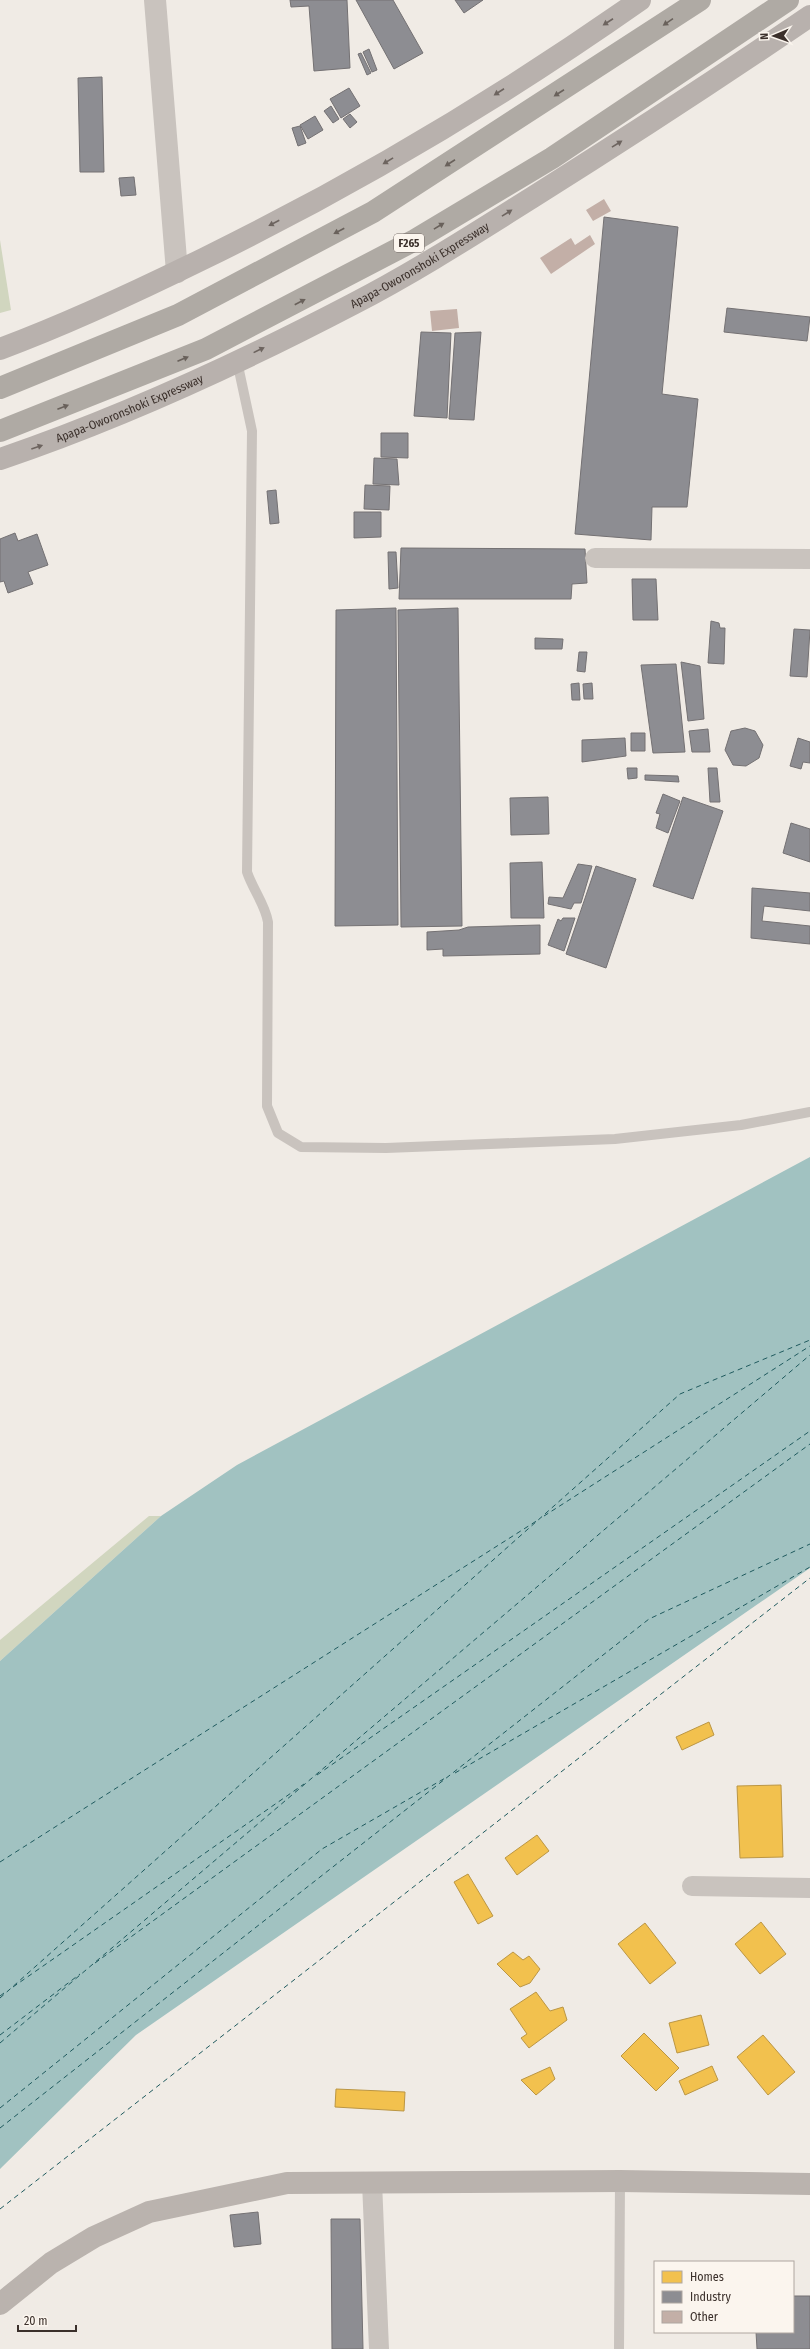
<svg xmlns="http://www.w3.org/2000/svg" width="810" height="2349" viewBox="0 0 810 2349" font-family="'Fira Sans Condensed',sans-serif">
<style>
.green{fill:#d1d6bf}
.water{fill:#a1c2c1}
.homes{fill:#f2c14e;stroke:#bb9644}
.industry{fill:#8d8d92;stroke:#747173}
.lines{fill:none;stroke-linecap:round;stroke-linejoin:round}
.ferry{stroke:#1f5a5e;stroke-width:1;stroke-dasharray:5 4;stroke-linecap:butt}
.building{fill:#c3afa7}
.service{stroke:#c9c3be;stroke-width:10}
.minor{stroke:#c9c3be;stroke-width:20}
.tertiary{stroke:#c9c3be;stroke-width:22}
.secondary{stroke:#bab3ae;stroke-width:22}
.primary{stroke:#b8b1ad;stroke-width:22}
.motorway{stroke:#afaaa4;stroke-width:22}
.oneway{fill:#6d645f}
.oneway2{fill:#69615b}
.labels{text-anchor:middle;stroke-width:4;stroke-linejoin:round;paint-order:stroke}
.shield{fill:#fbf5ee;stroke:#756b66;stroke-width:1}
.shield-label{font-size:11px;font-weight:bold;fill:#3b302b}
.street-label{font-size:12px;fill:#3b302b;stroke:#fbf5ee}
</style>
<rect width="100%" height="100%" fill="#f0ebe5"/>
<!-- green -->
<path class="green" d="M0,240L11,310L0,313Z
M149,1516H161L0,1661V1640Z"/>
<!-- water -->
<path class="water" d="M810,1157V1568L136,2035L0,2169V1661L161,1516L237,1465Z"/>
<!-- homes -->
<path class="homes" d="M709,1722L714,1735L682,1750L676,1737Z
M781,1785L783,1857L740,1858L737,1786Z
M537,1835L549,1851L517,1875L505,1858Z
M468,1874L493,1916L478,1924L454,1882Z
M761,1922L786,1954L760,1974L735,1944Z
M645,1923L676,1963L650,1984L618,1944Z
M513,1952L523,1960L529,1956L540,1969L530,1983L520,1987L497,1964Z
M536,1992L550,2011L563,2007L567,2020L529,2048L521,2038L527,2034L510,2009Z
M701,2015L709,2045L677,2053L669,2023Z
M644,2033L679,2068L656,2091L621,2056Z
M763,2035L795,2072L768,2095L737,2057Z
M712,2066L718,2080L685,2095L679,2081Z
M550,2067L555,2079L536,2095L521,2080Z
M336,2089L405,2092L404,2111L335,2107Z"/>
<!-- industry -->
<path class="industry" d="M290,0H347L350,68L314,71L309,6L291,7Z
M356,0H393L423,53L394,69Z
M455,0H483L464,13Z
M369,49L377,70L372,72L363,52Z
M361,53L371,73L367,75L358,54Z
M102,77L104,172H80L78,78Z
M349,88L360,106L341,118L330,99Z
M331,106L339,119L333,123L324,111Z
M350,114L357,122L350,128L343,119Z
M315,116L323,130L308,139L300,125Z
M300,126L306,143L298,146L292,128Z
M134,177L136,195L121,196L119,178Z
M604,217L678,227L662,394L698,399L687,507H652L651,540L575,534Z
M727,308L810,317L807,341L724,332Z
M421,332L451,333L447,418L414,416Z
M481,332L474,420L449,419L455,333Z
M381,433H408V458L381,457Z
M374,458L397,459L399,485L373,484Z
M365,485L390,486L389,510L364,509Z
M276,490L279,523L270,524L267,491Z
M354,512H381V537L354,538Z
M15,533L18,541L37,534L48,565L28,572L33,584L8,593L4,581L0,582V539Z
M401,548L585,549L587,583L572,584L571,599H399Z
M388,552H396L398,588L389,589Z
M632,579H656L658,620H633Z
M396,608L398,925L335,926L336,610Z
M458,608L462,926L401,927L398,610Z
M711,621L719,623L720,628H725L724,664L708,663Z
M794,629L810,630L807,677L790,676Z
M535,638L563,639L562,649H535Z
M579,652H587L585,672L577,671Z
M681,662L700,666L704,719L688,721Z
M676,664L685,752L653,753L641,665Z
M579,683L580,700H572L571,684Z
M592,683L593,699H584L583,684Z
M745,728L755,731L763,745L759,758L746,766L733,765L725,750L731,731Z
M708,729L710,752H692L689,731Z
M631,733H645V751H631Z
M625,738L626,756L582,762V740Z
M798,738L810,742V763L803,762L801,769L790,766Z
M627,768H637V778L628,779Z
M708,768H717L720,802H710Z
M645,775L678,776L679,782L645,780Z
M663,794L680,801L668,833L656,828L660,814L656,813Z
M548,797L549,834L511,835L510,798Z
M683,797L723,811L693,899L653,886Z
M791,823L810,829V862L783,853Z
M542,862L544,918H511L510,863Z
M578,864L592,866L581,903H574L571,909L548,904L549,897L563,898Z
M596,866L636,879L606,968L566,954Z
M752,888L810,893V911L764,906L762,921L810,926V944L751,938Z
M563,918H575L564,951L548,945L558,919L561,921Z
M540,925V954L443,956V949L427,950V932L459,930L468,927Z
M258,2212L261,2244L234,2247L230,2215Z
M331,2219H360L363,2349H332Z
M793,2296H810V2349H757L756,2332H793Z"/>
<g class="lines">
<!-- ferry -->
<path class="ferry" d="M544,1516L810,1346
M455,1773L810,1567
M317,1775L810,1431
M0,1862L538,1520
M95,1963L810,1444
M13,1987L304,1784
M0,1996L4,1993
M0,1998L680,1394L810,1340
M0,2035L80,1974
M0,2043L810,1355
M0,2108L322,1849L447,1777
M0,2128L649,1619L810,1544
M0,2209L810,1578"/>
</g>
<!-- building -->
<path class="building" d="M604,199L611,211L593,221L586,210Z
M590,235L595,244L551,274L540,258L571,238L575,245Z
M457,309L459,328L432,331L430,311Z"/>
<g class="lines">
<!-- service -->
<path class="service" d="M237,361L252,431L247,872C253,890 265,904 268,922L267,1106L278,1133L301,1147L386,1148L615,1139L741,1125L810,1112
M619,2349L620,2181"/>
<!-- minor -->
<path class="minor" d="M595,558L810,559
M692,1886L810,1888
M372,2182L379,2349"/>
<!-- tertiary -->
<path class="tertiary" d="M155,0L177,272"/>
<!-- secondary -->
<path class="secondary" d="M0,2304L51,2263L94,2237L149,2212L287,2183L620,2181L810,2184"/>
<!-- primary -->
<g class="primary">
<path d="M0,349C70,323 138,291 205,258C356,184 502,97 640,0"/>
<path id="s1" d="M0,459C121,418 240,363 353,304C415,272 474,234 533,197C627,138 719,78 810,16"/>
</g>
<!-- motorway -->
<path class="motorway" d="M0,388L178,315L373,212L700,0
M0,431L206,349L415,240L552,158L788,0"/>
</g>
<!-- one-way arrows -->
<defs><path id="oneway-solid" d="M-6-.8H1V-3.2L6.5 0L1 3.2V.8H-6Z"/></defs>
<g class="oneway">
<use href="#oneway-solid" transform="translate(608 22) rotate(147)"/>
<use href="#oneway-solid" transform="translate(499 92) rotate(147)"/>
<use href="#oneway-solid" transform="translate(617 144) rotate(-32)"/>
<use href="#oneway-solid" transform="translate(388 161) rotate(149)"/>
<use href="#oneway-solid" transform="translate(507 213) rotate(-32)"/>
<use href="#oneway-solid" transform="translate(274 223) rotate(152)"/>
<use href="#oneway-solid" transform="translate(259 350) rotate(-26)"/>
<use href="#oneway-solid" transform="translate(37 447) rotate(-19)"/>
</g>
<g class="oneway2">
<use href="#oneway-solid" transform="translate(668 22) rotate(146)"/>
<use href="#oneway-solid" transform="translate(559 93) rotate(147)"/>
<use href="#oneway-solid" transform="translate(450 163) rotate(147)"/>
<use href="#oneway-solid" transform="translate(439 226) rotate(-31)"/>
<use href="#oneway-solid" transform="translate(339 231) rotate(152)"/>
<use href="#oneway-solid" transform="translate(300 302) rotate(-28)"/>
<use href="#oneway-solid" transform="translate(183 359) rotate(-23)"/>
<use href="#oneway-solid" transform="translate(63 407) rotate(-21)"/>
</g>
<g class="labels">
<!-- shield labels -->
<rect class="shield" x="394" y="234" width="30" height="18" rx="3"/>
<g class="shield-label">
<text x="409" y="247">F265</text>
</g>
<!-- street labels -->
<g class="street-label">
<text dy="4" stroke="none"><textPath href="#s1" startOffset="463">Apapa-Oworonshoki Expressway</textPath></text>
<text dy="4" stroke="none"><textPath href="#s1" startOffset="139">Apapa-Oworonshoki Expressway</textPath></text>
</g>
</g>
<!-- legend -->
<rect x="654" y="2261" width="140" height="72" fill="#fbf5ee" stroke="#aea6a0"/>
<rect x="662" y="2271" width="20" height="12" fill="#f2c14e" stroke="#aea6a0"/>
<text x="690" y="2281" font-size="12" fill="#3b302b">Homes</text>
<rect x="662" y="2291" width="20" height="12" fill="#8d8d92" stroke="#aea6a0"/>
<text x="690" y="2301" font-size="12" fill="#3b302b">Industry</text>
<rect x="662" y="2311" width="20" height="12" fill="#c3afa7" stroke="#aea6a0"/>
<text x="690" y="2321" font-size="12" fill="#3b302b">Other</text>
<!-- north arrow -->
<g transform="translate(774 36) rotate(268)" stroke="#fbf5ee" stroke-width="3" paint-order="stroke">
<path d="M0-3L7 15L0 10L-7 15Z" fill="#3b302b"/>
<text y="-6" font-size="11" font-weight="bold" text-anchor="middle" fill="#3b302b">N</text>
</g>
<!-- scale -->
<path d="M18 2325v6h58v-6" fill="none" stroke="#3b302b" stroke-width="2"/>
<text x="24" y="2325" font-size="12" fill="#3b302b" stroke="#fbf5ee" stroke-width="3" paint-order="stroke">20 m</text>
</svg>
